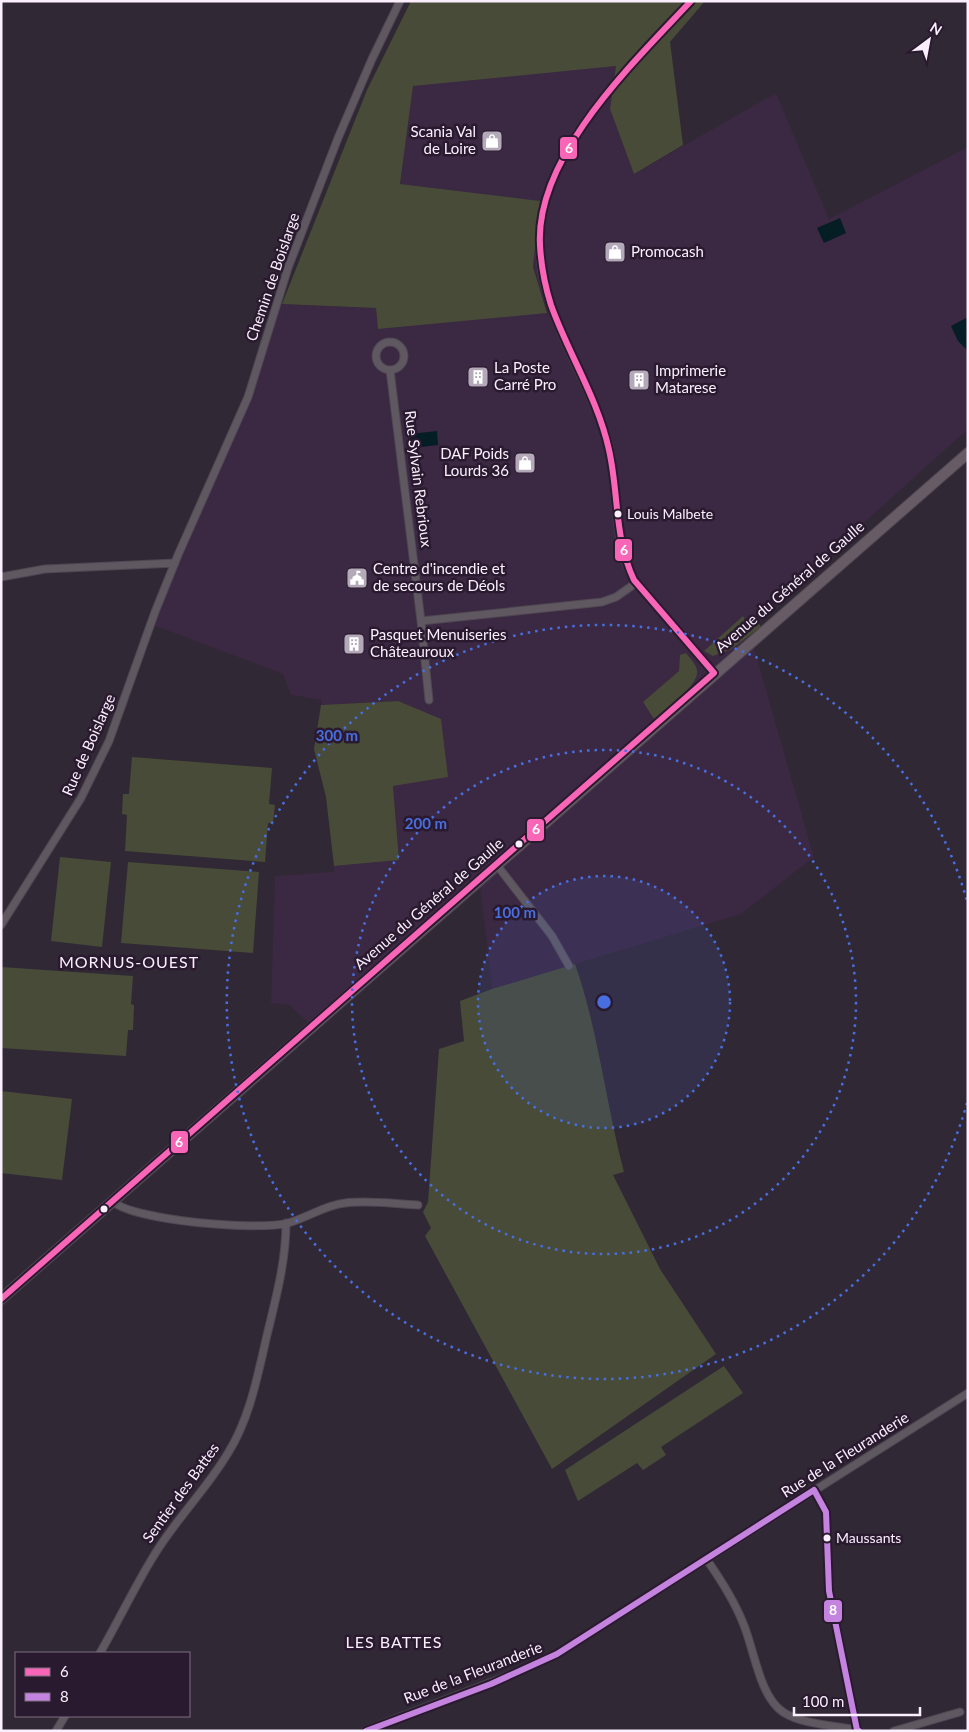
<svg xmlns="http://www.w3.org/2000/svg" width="969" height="1732" viewBox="0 0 969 1732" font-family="Lato,sans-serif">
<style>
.built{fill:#3b2842}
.green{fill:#474b38}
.water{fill:#051d24}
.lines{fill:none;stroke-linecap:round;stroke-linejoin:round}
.minor-casing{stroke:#4e4651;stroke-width:9}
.secondary-casing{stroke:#4e4651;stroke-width:12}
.minor{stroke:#5f5861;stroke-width:7}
.secondary{stroke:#675c65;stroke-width:10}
.bus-1-casing{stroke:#2a1a2f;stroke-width:10}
.bus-2-casing{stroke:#2a1a2f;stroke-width:10}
.bus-1{stroke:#fa66b7;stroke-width:6}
.bus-2{stroke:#c483df;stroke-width:6}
.ring{fill:none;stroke:#496ee0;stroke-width:2.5;stroke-dasharray:2.5 5}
.bus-dot{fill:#fbeffe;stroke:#2a1a2f;stroke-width:2}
.labels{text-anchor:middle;stroke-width:5;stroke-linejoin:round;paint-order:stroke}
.bus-label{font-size:14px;fill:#fbeffe;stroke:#2a1a2f;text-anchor:start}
.poi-label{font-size:15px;fill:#fbeffe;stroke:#2a1a2f;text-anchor:start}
.street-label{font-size:15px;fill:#fbeffe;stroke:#2a1a2f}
.neighbourhood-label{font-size:16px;letter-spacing:1px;fill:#fbeffe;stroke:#2a1a2f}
.centre{fill:#496ee0;stroke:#2a1a2f;stroke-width:2.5}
.ring-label{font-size:15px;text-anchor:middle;font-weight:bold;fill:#496ee0;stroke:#2a1a2f;stroke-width:5;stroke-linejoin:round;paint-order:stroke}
.line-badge{stroke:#2a1a2f;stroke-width:2}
.badge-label{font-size:14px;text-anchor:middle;font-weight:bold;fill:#fff}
</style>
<rect width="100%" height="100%" fill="#312835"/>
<!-- built -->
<path class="built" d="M616,66L610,109L634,174L776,93L829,219L968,147V429L748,627L814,857L741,914L492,989L480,885L310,1024L289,1005L271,1003L275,876L334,872V866L399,860L393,785L398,701L321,705L322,700L291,695L283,674L148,623L282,304L376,308L378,329L547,312L533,267L539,201L400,184L413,85Z"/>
<!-- green -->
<path class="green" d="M411,1H705L670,42L683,145L634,174L610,109L616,66L413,86L400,184L540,201L533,267L547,313L378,329L376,308L282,304L367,90Z
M743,616L747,624L755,618L761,627L730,650L713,656L704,651Z
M686,653C690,658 696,664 697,670C700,685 665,710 654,719L643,702L679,671L680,655Z
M398,701L441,719L448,777L393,786L399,860L334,866L326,797L314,749L321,705Z
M132,757L272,768L269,804L275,805L273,823H268L265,862L125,851L127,815L122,814L123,794H129Z
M60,857L111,862L102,947L51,941Z
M128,862L259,872L253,953L121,943Z
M575,964C598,1029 606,1104 624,1172L613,1175L660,1269L716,1354L552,1469L425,1236L431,1228L423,1212L428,1202L439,1049L464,1041L460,1001L492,989Z
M1,967L133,976L131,1004L134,1005L133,1030H128L126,1056L1,1048Z
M1,1091L72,1099L62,1180L1,1173Z
M724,1366L743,1393L661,1447L666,1455L643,1470L637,1463L578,1501L565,1470Z"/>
<!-- water -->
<path class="water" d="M840,218L846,233L824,243L817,228Z
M968,317V351L958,341L951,326Z
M437,431L438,445L412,448L410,434Z"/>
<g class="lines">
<!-- minor casing -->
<g class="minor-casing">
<path id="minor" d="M691,1C621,78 514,169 545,286C558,337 588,383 605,433C620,477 610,541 634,580L714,673
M376 356a14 14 0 1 1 28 0a14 14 0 1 1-28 0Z
M390,370L421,621L429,700
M1,577L45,569L175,563
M421,621L602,602L616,597L636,583
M496,864L552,936L569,966
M1,925L81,798L109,741L155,612L178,555L248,397L288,268L338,138L372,59L400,1
M112,1201C134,1221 258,1231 288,1223C307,1218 325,1205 345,1203C369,1200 394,1204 418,1205
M814,1490L826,1512L829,1591L857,1730L860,1731
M707,1560C721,1580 734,1600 743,1623C754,1648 759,1696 783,1712C803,1725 834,1725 857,1730
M100,1653C118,1622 134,1588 153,1557C175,1520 206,1490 228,1453C250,1418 258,1374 267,1335C276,1298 286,1261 286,1223
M56,1731L65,1716
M365,1731C429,1704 495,1684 557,1654L968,1393
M894,1731L960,1712"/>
</g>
<!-- secondary casing -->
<g class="secondary-casing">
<path id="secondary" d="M1,1299L968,453"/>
</g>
<!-- minor -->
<use href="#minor" class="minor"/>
<!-- secondary -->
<use href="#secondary" class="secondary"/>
<!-- bus-1 casing -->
<g class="bus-1-casing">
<path id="bus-1" d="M691,1C634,62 535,156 540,245C541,265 545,286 551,305C568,353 598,399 609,450C619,494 614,538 634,580L714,673
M1,1299L714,673"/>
</g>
<!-- bus-2 casing -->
<g class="bus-2-casing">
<path id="bus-2" d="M814,1490L826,1512L829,1591L857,1730L859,1731
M366,1731L491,1684L557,1654L814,1490"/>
</g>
<!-- bus-1 -->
<use href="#bus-1" class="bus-1"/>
<!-- bus-2 -->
<use href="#bus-2" class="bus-2"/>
</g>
<!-- distance rings -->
<circle cx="604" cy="1002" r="126" fill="#496ee0" fill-opacity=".12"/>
<g class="ring">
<circle cx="604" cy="1002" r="126"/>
<circle cx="604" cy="1002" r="252"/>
<path d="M967 1103A377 377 0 1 1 967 901"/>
</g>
<!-- icons -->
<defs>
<g id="shop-square" transform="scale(1.125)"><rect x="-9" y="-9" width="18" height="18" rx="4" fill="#b4a9b8" stroke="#2a1a2f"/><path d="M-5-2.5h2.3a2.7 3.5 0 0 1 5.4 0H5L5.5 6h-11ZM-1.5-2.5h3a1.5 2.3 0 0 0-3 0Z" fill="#fff"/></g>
<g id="building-square" transform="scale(1.125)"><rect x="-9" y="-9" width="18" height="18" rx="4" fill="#b4a9b8" stroke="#2a1a2f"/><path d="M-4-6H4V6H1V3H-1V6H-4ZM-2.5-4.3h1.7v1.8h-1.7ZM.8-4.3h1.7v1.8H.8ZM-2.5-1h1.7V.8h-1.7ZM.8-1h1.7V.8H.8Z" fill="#fff"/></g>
<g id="civic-square" transform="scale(1.125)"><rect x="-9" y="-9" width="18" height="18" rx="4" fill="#b4a9b8" stroke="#2a1a2f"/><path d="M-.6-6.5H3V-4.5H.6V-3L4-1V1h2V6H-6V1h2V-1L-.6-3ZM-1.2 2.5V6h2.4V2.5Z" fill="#fff"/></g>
</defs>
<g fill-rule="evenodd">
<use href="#shop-square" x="492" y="141"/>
<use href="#shop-square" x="615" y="252"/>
<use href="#building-square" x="478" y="377"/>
<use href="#building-square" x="639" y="380"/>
<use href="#shop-square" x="525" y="463"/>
<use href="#civic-square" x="357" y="578"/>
<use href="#building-square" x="354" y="644"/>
</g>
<!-- markers -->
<g class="bus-dot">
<circle cx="618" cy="514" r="4.5"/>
<circle cx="519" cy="844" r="4.5"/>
<circle cx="104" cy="1209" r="4.5"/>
<circle cx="827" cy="1538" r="4.5"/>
</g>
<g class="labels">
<!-- bus labels -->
<g class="bus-label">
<text x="627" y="519">Louis Malbete</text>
<text x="836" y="1543">Maussants</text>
</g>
<!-- poi labels -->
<g class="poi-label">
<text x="476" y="137" text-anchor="end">Scania Val<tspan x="476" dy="17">de Loire</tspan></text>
<text x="631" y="257">Promocash</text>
<text x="494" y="373">La Poste<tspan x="494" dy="17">Carré Pro</tspan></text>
<text x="655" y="376">Imprimerie<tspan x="655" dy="17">Matarese</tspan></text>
<text x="509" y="459" text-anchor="end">DAF Poids<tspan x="509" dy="17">Lourds 36</tspan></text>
<text x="373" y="574">Centre d'incendie et<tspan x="373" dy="17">de secours de Déols</tspan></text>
<text x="370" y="640">Pasquet Menuiseries<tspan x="370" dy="17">Châteauroux</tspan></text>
</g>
<!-- street labels -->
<g class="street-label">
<text transform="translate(273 277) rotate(-71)" y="5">Chemin de Boislarge</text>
<text transform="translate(418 479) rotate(83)" y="5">Rue Sylvain Rebrioux</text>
<text transform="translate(790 587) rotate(-41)" y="5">Avenue du Général de Gaulle</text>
<text transform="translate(89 745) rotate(-66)" y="5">Rue de Boislarge</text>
<text transform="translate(429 904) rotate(-41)" y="5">Avenue du Général de Gaulle</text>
<text transform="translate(845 1455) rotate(-32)" y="5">Rue de la Fleuranderie</text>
<text transform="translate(181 1493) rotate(-54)" y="5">Sentier des Battes</text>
<text transform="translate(473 1673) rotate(-21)" y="5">Rue de la Fleuranderie</text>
</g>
<!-- neighbourhood labels -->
<g class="neighbourhood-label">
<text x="129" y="968">MORNUS-OUEST</text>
<text x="394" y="1648">LES BATTES</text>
</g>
</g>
<circle cx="604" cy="1002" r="8" class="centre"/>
<g class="ring-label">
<text x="337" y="741">300 m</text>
<text x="426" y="829">200 m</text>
<text x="515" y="918">100 m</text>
</g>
<g class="line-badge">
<rect x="559" y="136" width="19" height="24" rx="5" fill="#fa66b7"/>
<rect x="614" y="538" width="19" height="24" rx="5" fill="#fa66b7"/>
<rect x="526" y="818" width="19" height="24" rx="5" fill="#fa66b7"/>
<rect x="170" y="1130" width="19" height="24" rx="5" fill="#fa66b7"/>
<rect x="823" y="1599" width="20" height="24" rx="5" fill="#c483df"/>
</g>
<g class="badge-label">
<text x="569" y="153">6</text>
<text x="624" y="555">6</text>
<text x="536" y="834">6</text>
<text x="179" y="1147">6</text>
<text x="833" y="1615">8</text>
</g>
<!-- border -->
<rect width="969" height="1732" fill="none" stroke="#fbeffe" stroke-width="5"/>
<!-- legend -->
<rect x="15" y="1652" width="175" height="65" fill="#2a1a2f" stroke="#7e6f82"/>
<rect x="25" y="1668" width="25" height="8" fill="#fa66b7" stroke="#7e6f82"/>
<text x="60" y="1677" font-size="15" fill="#fbeffe">6</text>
<rect x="25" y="1693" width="25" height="8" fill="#c483df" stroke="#7e6f82"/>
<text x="60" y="1702" font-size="15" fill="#fbeffe">8</text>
<!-- north arrow -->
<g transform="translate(929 40) rotate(32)" stroke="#2a1a2f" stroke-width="4" paint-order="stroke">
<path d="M0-4L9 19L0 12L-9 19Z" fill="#fbeffe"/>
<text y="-8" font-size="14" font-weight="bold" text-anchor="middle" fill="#fbeffe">N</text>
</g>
<!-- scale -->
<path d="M794 1707v8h126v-8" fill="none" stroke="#fbeffe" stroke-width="2.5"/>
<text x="802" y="1707" font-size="15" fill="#fbeffe" stroke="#2a1a2f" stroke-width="4" paint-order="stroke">100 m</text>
</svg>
